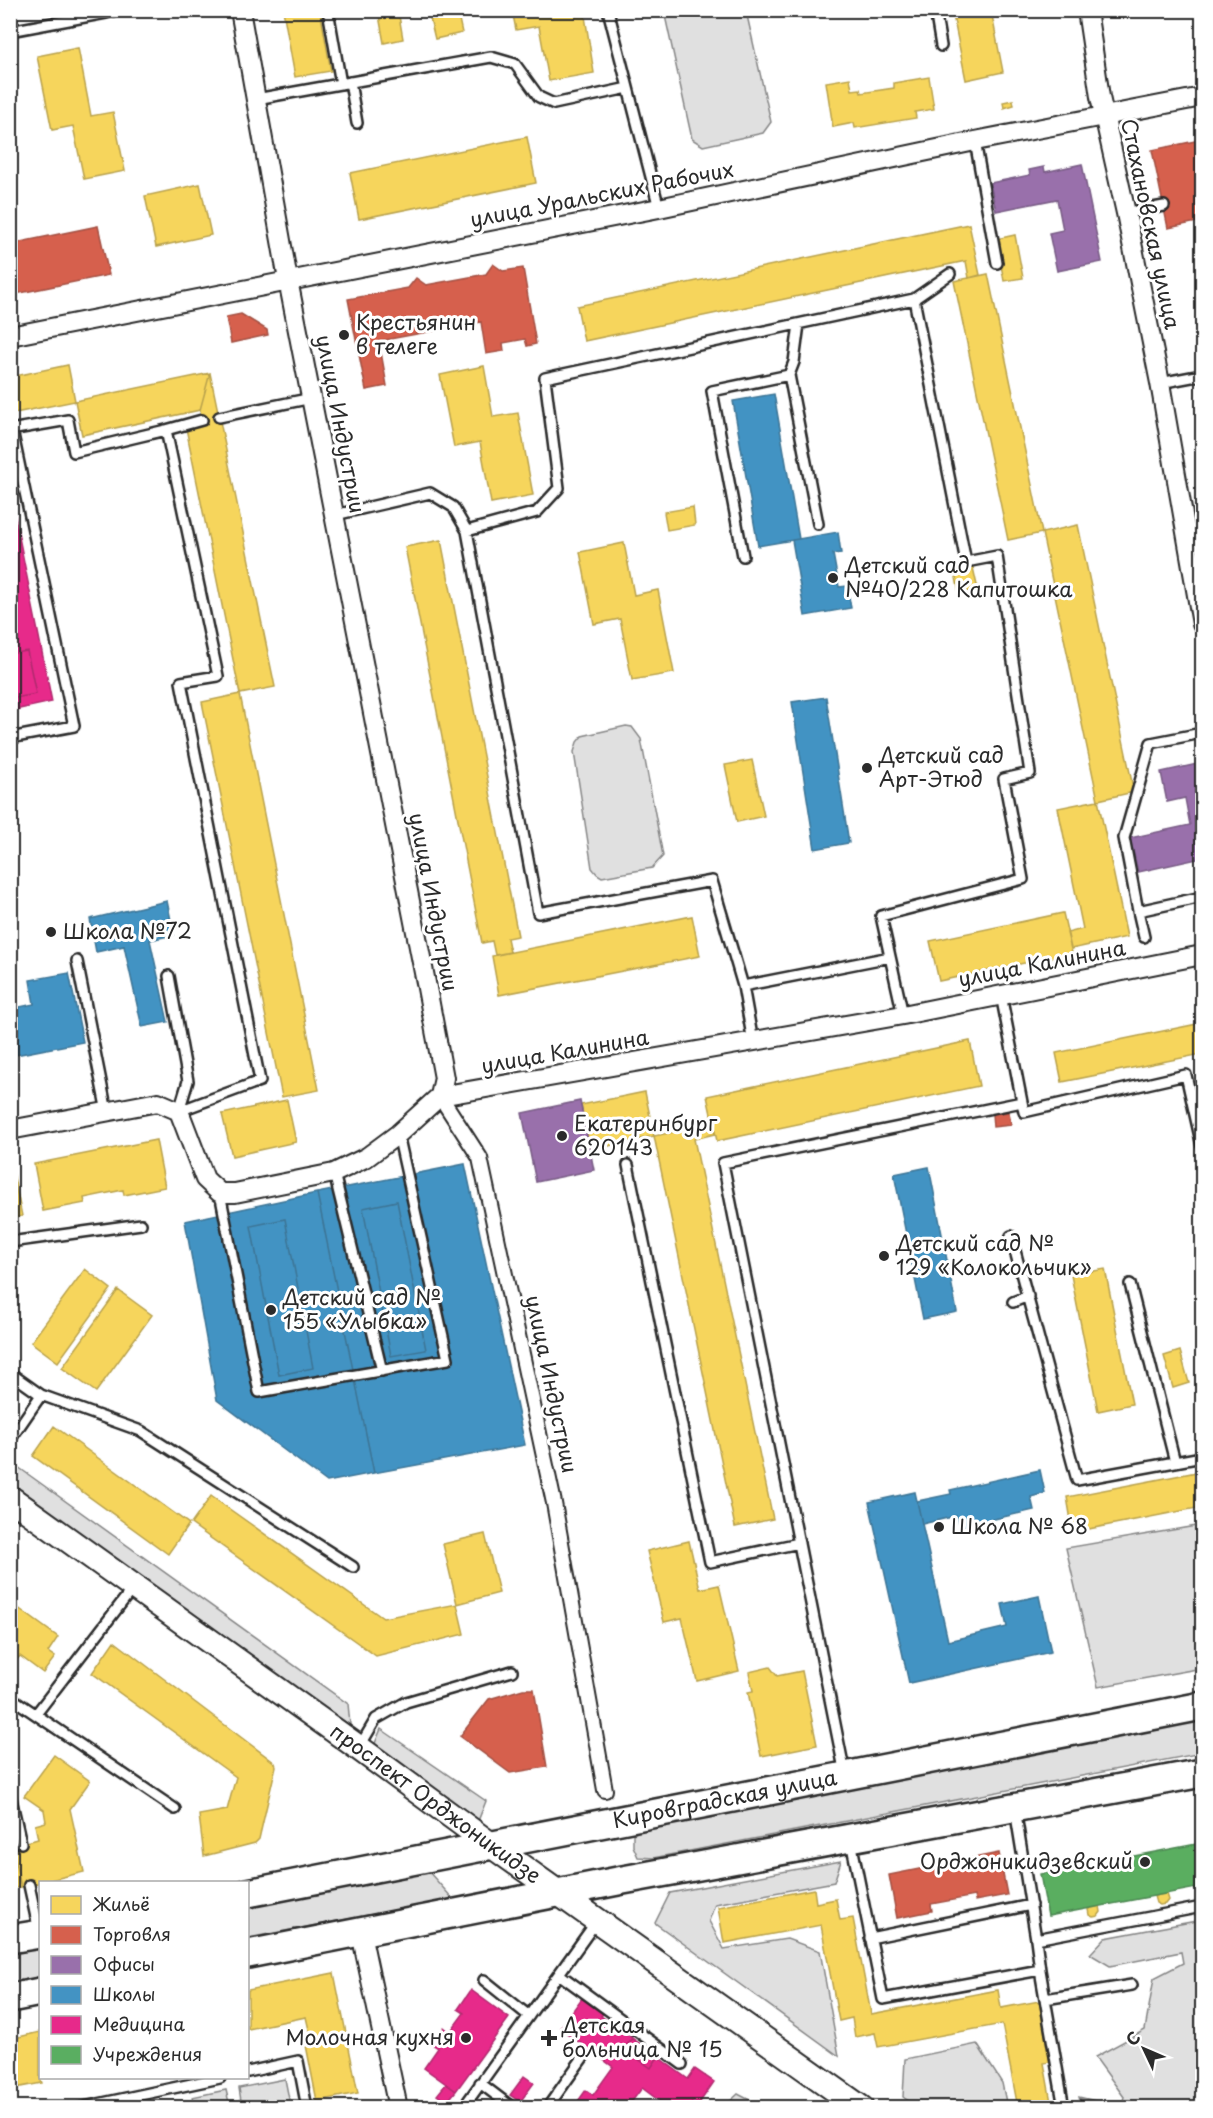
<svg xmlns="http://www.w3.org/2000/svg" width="1213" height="2118" viewBox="0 0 1213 2118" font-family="'Playpen Sans',sans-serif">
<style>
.green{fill:#e0e0e0;stroke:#868686;stroke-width:1.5}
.homes{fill:#f6d55c;stroke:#b9a24d;stroke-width:1.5}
.shops{fill:#d6604d;stroke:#a35043;stroke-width:1.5}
.offices{fill:#9970ab;stroke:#785b85;stroke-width:1.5}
.schools{fill:#4393c3;stroke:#3c7495;stroke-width:1.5}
.health{fill:#e7298a;stroke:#af2a6e;stroke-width:1.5}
.public{fill:#5aae61;stroke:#4c8751;stroke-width:1.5}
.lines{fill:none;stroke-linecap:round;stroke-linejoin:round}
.service-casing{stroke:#2b2b2b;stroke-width:14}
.pedestrian-casing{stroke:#2b2b2b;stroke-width:18}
.minor-casing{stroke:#2b2b2b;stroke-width:22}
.tertiary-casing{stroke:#2b2b2b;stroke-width:28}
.secondary-casing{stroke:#2b2b2b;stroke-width:32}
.service{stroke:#fff;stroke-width:9}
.pedestrian{stroke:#fff;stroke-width:14}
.minor{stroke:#fff;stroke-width:18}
.tertiary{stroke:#fff;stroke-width:24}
.secondary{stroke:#fff;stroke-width:27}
.poi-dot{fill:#2b2b2b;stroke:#fff;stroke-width:2}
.labels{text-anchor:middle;stroke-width:6;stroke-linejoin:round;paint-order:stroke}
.street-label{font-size:21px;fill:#2b2b2b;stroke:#fff}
.poi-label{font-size:21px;fill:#2b2b2b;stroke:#fff;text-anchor:start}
</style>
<rect width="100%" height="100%" fill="#fff"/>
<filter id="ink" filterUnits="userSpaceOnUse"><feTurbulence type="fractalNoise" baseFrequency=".0167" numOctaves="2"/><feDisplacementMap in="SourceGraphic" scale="12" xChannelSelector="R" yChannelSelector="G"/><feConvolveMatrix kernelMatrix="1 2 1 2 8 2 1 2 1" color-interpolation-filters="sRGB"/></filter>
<g filter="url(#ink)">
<!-- green -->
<path class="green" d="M664,11H746L771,122L763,133L703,146L692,139Z
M626,726L632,727L641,739L663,856L652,868L602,877L597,874L592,868L574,752L577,742L582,736Z
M11,1462L348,1704L351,1735L11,1490Z
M1202,1525V1668L1098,1687L1066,1548Z
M1202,1720V1753L653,1858L638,1857L633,1846V1834L649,1826Z
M381,1729L486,1801L478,1821L373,1748Z
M841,1861L834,1882L715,1904L709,1921L724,1949L787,1939L820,1951L839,2056L655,1923L670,1893Z
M428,1871L453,1899L248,1938V1904Z
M1202,1920V2107H1082L1079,2097L1121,2107L1124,2097L1095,2057L1145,2030L1154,1978L1183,1963L1181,1952L1110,1966L1090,1954L1105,1938Z
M40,1944V1978L11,1984L10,1950Z
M977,2044L1002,2083L1007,2107H917L903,2097L905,2059Z
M285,2079L290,2104L273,2107H242L239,2088Z
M226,2090L230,2107H194L192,2097Z
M738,2094L763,2107H724Z"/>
<!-- homes -->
<path class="homes" d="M283,10H320L331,71L295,77Z
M378,10H398L403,39L384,43Z
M428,10H457L462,33L435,39Z
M512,10H584L594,73L549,81L539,26L516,30Z
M952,10H991L1003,72L966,80Z
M78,48L91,116L113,112L125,171L84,179L73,126L52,130L37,56Z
M929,77L934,109L915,112L916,118L855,128L854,123L833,127L826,82L850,78L852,90L860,89L861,93L894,88V83Z
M1013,100L1014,105L1004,108L1003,102Z
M527,137L536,183L359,219L350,173Z
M200,184L211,235L156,247L145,196Z
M969,224L980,275L969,278L966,261L584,341L577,306Z
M1015,235L1023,278L1004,281L996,239Z
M988,274L1042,533L1008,540L954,281Z
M68,365L75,401L10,414V377Z
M484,366L493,417L518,413L533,495L491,503L480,442L454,447L440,375Z
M210,373L275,687L240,694L186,428L203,424L200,410Z
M210,373L200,410L82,435L75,401Z
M693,507L695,525L667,530L664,512Z
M1078,525L1134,792L1098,800L1042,533Z
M441,540L518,936L507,938L510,952L495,955L492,941L482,943L405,547Z
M10,543L25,617L10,620Z
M624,543L634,595L658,590L674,673L632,680L620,619L594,624L580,552Z
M972,563L978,590L959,593L954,567Z
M240,694L319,1090L282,1097L202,702Z
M752,760L764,816L737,822L725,765Z
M1098,800L1127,937L1071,949L1067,933L1083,929L1058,808Z
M1063,913L1072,953L939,981L930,941Z
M692,916L700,956L499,995L492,956Z
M1202,1023V1054L1062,1082L1056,1053Z
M970,1041L979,1086L717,1141L707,1096Z
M645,1092L654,1136L590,1150L581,1105Z
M287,1100L296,1142L232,1156L222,1114Z
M713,1124L715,1134L694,1139L773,1519L735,1527L654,1136Z
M156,1140L165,1187L124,1195L123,1190L84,1198L85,1203L43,1211L34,1164Z
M12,1168L22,1216L10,1219V1169Z
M85,1269L111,1289L58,1362L31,1342Z
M1105,1269L1132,1404L1098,1411L1071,1275Z
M118,1290L152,1315L96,1392L62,1368Z
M1180,1351L1189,1383L1173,1388L1164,1356Z
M54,1426L189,1524L168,1554L33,1456Z
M1202,1471V1507L1073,1532L1067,1497Z
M211,1496L383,1618L457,1604L464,1634L376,1656L191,1524Z
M485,1534L499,1593L457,1604L443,1544Z
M689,1541L700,1589L719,1585L739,1671L697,1681L682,1618L664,1622L647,1551Z
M10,1602L58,1637L48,1652L55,1657L43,1673L20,1656L14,1663L10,1660Z
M114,1641L275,1763L276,1766L259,1839L255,1843L204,1856L199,1815L227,1810L236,1777L92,1673Z
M770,1667L777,1676L802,1671L817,1745L761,1756L748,1692L753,1691L749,1672Z
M54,1755L90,1781L70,1809L84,1872L21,1887L12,1846L38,1839L35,1825L46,1822L44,1810L24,1796Z
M10,1841L21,1887L10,1889Z
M814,1889L816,1903L836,1899L840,1920L853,1918L871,2014L998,1990L1001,2008L1039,2001L1050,2062L1044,2063L1052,2108H1018L1002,2024L878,2047L875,2033L855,2037L852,2018L839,2021L821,1925L724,1943L718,1907Z
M1166,1894L1168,1900L1165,1904L1160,1905L1156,1903L1154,1896Z
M1100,1906L1101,1912L1098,1916L1093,1917L1089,1915L1088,1909Z
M334,1973L358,2093L317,2101L304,2035L310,2034L306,2017L248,2029V1990Z
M40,2032V2078L42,2083L10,2089V2039Z"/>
<!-- shops -->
<path class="shops" d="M1202,127V221L1168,228L1152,150L1195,141Z
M98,226L109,275L10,295V244Z
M493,264L503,271L523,268L536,344L527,346L525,339L503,343L504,351L486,354L481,322L379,341L387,386L366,390L348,299L408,288L416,278L426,285L486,274Z
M241,314L267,330L268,335L231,343L226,317Z
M1009,1112L1011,1125L993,1127L992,1114Z
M523,1689H534L547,1767L510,1773L460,1736L489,1699Z
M999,1853L1007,1895L975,1901L974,1896L931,1904L932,1911L897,1918L889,1875Z"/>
<!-- offices -->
<path class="offices" d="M1082,164L1102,262L1057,271L1049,233L1063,230L1057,199L996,211L990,183L1030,175L1029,170L1044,167L1045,172Z
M1202,763V858L1138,872L1130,838L1190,825L1185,798L1167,802L1161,772Z
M580,1101L594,1170L536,1182L522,1113Z"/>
<!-- schools -->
<path class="schools" d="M774,394L799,539L758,546L733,401Z
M838,532L841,553L833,554L839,587L847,586L851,608L805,616L792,540Z
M826,697L849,843L815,849L792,702Z
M167,901L174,935L150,940L168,1022L142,1027L124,946L96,952L90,919Z
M69,973L83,1042L10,1056V1009L34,1004L30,980Z
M465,1164L525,1445L374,1473L317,1193Z
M929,1167L957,1312L923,1319L894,1174Z
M317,1193L374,1473L327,1482L217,1400L185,1221Z
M397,1201L426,1350L391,1356L363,1208Z
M285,1219L313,1368L279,1375L251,1226Z
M1040,1470L1045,1493L1031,1497L1034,1510L959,1527L956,1516L922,1524L917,1501L951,1494L950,1490Z
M915,1492L948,1641L1007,1627L1002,1604L1039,1596L1051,1652L909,1683L869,1502Z"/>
<!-- health -->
<path class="health" d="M10,492L52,702L10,711Z
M27,651L36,694L10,699V654Z
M471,1990L509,2018L456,2091L424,2068L438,2048L432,2044L444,2027L450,2032L464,2013L458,2009Z
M582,1998L603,2014L601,2016L632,2038L624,2049L651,2068L658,2057L688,2079L695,2069L714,2082L698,2105L693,2101L689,2108H669L642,2088L627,2108H573L586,2090L593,2095L613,2067L560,2028Z
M632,2038L658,2057L651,2068L624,2049Z
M524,2076L534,2083L520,2102L510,2095Z
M446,2084L456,2091L447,2102L437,2095Z"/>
<!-- public -->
<path class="public" d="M1202,1843V1887L1048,1916L1040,1874Z"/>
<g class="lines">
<!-- service casing -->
<g class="service-casing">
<path id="service" d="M105,10L106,13L117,10
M328,10L341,84
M608,10L659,208
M935,10L941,46
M10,31L106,13
M350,82L357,123
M256,99L491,57L515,64L539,97L554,104L628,88
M975,141L997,263
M1126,213L1164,206
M914,299L950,274
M799,324L794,362L789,375L818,524
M1160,383L1202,375
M219,417L312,398
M10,430L68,420L74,452L166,430L218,676L181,682L260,1081L179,1111
M166,430L202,420
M335,515L430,493L453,507L467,531L538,913L712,881L743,986L753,1042
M467,531L537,512L559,488L545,378L914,299L966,562L997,556L1030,773L1004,779L1023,879L881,916L903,1015
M743,556L712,391L789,375
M1202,733L1151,743L1124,838L1138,911L1202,897
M10,738L74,726L12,430
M1138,911L1144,937
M77,961L107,1112
M169,976L188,1081L179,1111
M743,986L890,957
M1022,1102L1024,1112L1186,1075L1202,1146
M628,1165L710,1562L799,1543
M334,1173L382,1371
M220,1193L259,1392L448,1359L398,1134
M1011,1236L1077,1480L1202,1457
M10,1242L141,1224
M1130,1284L1175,1462
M1013,1302L1028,1296
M10,1373L41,1395L141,1431L353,1567
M10,1440L41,1395
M10,1697L175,1809
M36,1714L133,1588
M360,1746L376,1719L406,1702L512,1671
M845,1774L723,1163L1022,1102L1001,995
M10,1794L21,1843
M1015,1809L1036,1939L1202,1907
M851,1841L883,1999L1040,1970L1064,2108
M29,1885L39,1931
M870,1938L1031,1905
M1036,1939L1040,1970
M559,1974L682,2064
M484,1980L529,2016
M1045,1999L1132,1985
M248,2072L298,2061L307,2108
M480,2083L513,2108
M79,2108L220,2078
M463,2108L596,1922
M547,2108L584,2056"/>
</g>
<!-- pedestrian casing -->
<g class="pedestrian-casing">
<path id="pedestrian" d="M440,1096L480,1158L554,1503L605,1790"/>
</g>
<!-- minor casing -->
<g class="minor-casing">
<path id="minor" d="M240,10L288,280L427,988L444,1078L440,1096
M1087,10L1100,97L1126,213L1160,383L1202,624
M10,336L659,208L975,141L1202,97
M10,1130L158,1102L179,1111L205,1179L220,1193H235L334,1173L367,1157L398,1134L440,1096L903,1015L1202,955
M361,1933L398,2108"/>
</g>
<!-- tertiary casing -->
<g class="tertiary-casing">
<g id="tertiary">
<path id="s1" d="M10,1498L352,1743L491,1845L861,2108"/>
</g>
</g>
<!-- secondary casing -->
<g class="secondary-casing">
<g id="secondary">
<path id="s2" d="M248,1893L1202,1706"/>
<path d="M10,1939L40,1934"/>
<path d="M248,1954L623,1880L1202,1773"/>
<path d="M10,1998L40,1992"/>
</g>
</g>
<!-- service -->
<use href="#service" class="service"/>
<!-- pedestrian -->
<use href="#pedestrian" class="pedestrian"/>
<!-- minor -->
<use href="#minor" class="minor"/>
<!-- tertiary -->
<use href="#tertiary" class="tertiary"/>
<!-- secondary -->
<use href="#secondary" class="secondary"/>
</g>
</g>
<!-- markers -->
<g class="poi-dot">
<circle cx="344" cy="335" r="6"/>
<circle cx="833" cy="578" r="6"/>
<circle cx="867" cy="768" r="6"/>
<circle cx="51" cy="932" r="6"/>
<circle cx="562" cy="1136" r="6"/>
<circle cx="884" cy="1256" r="6"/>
<circle cx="271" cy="1310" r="6"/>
<circle cx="939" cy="1527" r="6"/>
<circle cx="1145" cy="1862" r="6"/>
<circle cx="466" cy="2038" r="6"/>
<path d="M546 2029h6v6h6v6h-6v6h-6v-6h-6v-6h6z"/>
</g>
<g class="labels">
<!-- street labels -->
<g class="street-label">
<text transform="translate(602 195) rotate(-11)" y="7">улица Уральских Рабочих</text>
<text transform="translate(1150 224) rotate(78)" y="7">Стахановская улица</text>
<text transform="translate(340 424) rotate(79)" y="7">улица Индустрии</text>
<text transform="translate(433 902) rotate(79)" y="7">улица Индустрии</text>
<text transform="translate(1042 964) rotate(-11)" y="7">улица Калинина</text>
<text transform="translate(565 1052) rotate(-10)" y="7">улица Калинина</text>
<text transform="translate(551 1384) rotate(78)" y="7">улица Индустрии</text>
<text dy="7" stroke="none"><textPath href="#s2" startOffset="486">Кировградская улица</textPath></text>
<text dy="7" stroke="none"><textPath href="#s1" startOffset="524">проспект Орджоникидзе</textPath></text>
</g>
<!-- poi labels -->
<g class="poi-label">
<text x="356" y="330">Крестьянин<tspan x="356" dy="24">в телеге</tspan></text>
<text x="845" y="573">Детский сад<tspan x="845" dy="24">№40/228 Капитошка</tspan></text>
<text x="879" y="763">Детский сад<tspan x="879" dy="24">Арт-Этюд</tspan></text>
<text x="63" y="939">Школа №72</text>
<text x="574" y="1131">Екатеринбург<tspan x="574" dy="24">620143</tspan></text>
<text x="896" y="1251">Детский сад №<tspan x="896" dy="24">129 «Колокольчик»</tspan></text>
<text x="283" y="1305">Детский сад №<tspan x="283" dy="24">155 «Улыбка»</tspan></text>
<text x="951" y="1534">Школа № 68</text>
<text x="1133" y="1869" text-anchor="end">Орджоникидзевский</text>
<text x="562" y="2033">Детская<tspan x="562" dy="24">больница № 15</tspan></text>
<text x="454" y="2045" text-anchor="end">Молочная кухня</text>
</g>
</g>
<!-- margin -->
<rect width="1213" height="2118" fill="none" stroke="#fff" stroke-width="36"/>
<rect x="18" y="18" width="1177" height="2082" fill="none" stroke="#2b2b2b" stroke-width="2" filter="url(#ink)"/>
<!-- legend -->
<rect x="39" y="1881" width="210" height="198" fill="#ffffff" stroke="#aaaaaa" stroke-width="1.5"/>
<rect x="51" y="1896" width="30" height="18" fill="#f6d55c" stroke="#aaaaaa" stroke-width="1.5"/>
<text x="93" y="1911" font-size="18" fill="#2b2b2b">Жильё</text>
<rect x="51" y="1926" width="30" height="18" fill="#d6604d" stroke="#aaaaaa" stroke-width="1.5"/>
<text x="93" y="1941" font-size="18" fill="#2b2b2b">Торговля</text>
<rect x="51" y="1956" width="30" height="18" fill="#9970ab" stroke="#aaaaaa" stroke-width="1.5"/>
<text x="93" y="1971" font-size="18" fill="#2b2b2b">Офисы</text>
<rect x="51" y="1986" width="30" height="18" fill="#4393c3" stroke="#aaaaaa" stroke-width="1.5"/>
<text x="93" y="2001" font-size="18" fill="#2b2b2b">Школы</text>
<rect x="51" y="2016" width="30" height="18" fill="#e7298a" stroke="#aaaaaa" stroke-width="1.5"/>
<text x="93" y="2031" font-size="18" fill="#2b2b2b">Медицина</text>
<rect x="51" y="2046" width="30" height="18" fill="#5aae61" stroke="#aaaaaa" stroke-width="1.5"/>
<text x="93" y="2061" font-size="18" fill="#2b2b2b">Учреждения</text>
<!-- north arrow -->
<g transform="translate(1144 2049) rotate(314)" stroke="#ffffff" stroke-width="4.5" paint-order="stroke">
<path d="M0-4.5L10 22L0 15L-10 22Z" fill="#2b2b2b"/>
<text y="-9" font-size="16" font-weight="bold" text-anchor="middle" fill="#2b2b2b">С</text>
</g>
</svg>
